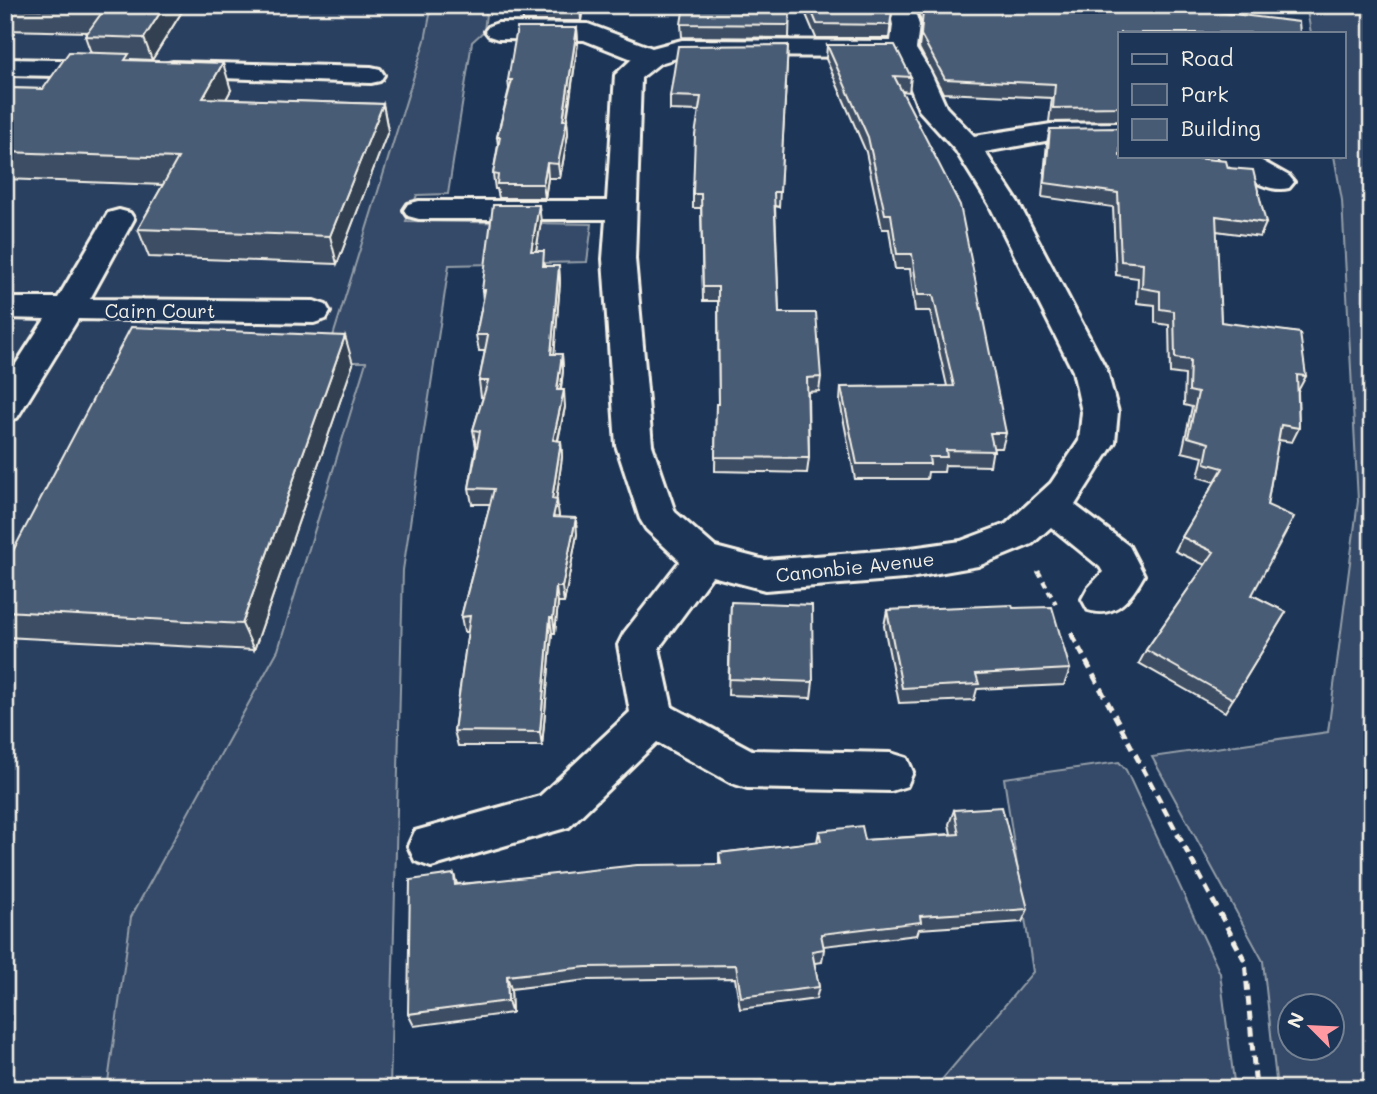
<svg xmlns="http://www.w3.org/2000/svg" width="1377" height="1094" viewBox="0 0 1377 1094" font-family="Mali,sans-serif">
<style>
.built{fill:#2a4060}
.green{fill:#354a67;stroke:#949ea8;stroke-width:2;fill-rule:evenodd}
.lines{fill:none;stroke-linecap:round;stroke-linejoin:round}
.minor-casing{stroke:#f4f1e8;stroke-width:6}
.path-far1{stroke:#f4f1e8;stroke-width:4.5;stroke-dasharray:6 5;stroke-linecap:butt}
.path{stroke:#f4f1e8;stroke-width:5;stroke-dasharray:9 6;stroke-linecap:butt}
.minor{fill:#1d3557;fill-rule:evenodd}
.wall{fill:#3e4e64;stroke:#f4f1e8;stroke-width:2}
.shaded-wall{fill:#324051;stroke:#f4f1e8;stroke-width:2}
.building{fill:#485b74;stroke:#f4f1e8;stroke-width:2}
.labels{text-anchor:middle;stroke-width:6;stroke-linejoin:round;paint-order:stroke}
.street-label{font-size:19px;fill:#f4f1e8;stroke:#1d3557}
</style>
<rect width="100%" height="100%" fill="#1d3557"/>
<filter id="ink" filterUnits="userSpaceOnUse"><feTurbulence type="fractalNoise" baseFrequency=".0143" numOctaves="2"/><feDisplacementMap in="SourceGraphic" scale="14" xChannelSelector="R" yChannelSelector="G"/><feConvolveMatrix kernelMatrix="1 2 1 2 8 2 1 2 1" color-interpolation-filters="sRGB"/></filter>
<g filter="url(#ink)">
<!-- built -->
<path class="built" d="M5,5H432L425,40L326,362L366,361L278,650L131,917L107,1089H5Z"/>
<!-- green -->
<path class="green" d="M432,5H487L484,31L472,42L448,194L417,195L406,221L592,224L587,262L449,265L403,570L390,1089H107L131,917L278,650L366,362H325L425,40Z
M1306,5H1372V1089H1277L1263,961L1152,757L1328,732L1358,501L1342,200L1334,156H1344V33H1311ZM1290,1006H1332V1048H1290Z
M1119,762L1126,770L1220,973L1235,1089H934L1033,972L1004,778Z"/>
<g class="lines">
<!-- minor casing -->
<g class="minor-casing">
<path id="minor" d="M889,5H913L919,25L916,49L930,71L946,107L974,136L1051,124L1120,123V139L1051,140L985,152L1019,204L1107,371L1118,412L1115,442L1075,505L1129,546L1144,575C1131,598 1116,619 1088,610L1082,599L1088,588L1103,572L1100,567L1051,527L1032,544L978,566L904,579L765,590L712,576L659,648L672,707L752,750L891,753L907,758L913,772L907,786L891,791L747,788L731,783L657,742L569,827L431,867L415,861L408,846L415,831L540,796L630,712L618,645L624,633L680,561L646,529L640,519L616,445L603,259L606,219H419L408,216L404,210L408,204L419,201H607L615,75L632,59L584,40L498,39L489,36L485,31L489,26L498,23L588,24L652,48L682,40L891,41L893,25ZM683,56L895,57L904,71L919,110L956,151L989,204L1073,371L1082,412L1079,441L1051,483L1006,524L961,541L904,549L765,560L715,547L675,512L652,445L635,259L641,78L660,63Z
M5,59L110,61L119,63L123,69L119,75L110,77L5,75Z
M173,62L371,67L380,69L384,75L380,81L371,83L164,76L160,70L164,64Z
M1218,156H1253L1289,176L1294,182L1289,188C1266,194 1242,173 1222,162Z
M119,210L130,213L134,219L90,299L314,301L326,305L330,312L326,319L314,323L78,319L17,418L5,421V381L45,319L5,318V298H58L108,213Z"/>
</g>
<!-- path-far1 -->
<path class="path-far1" d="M1038,571L1056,604
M1071,633L1073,636"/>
<!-- path -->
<path class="path" d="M1072,635L1245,961L1256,1089"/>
<!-- minor -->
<use href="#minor" class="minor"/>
</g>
<!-- wall -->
<path class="wall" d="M5,5H186L152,60L131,59V60L231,90L226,99L383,104L388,131L337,264L149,257L138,229L163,185L5,179V88L43,89L91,53L85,36L88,32L5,30Z
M521,5H583L581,21H523Z
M790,5L789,38L682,37L681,24Z
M802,5H891L892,12L889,38H816Z
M915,5H1192L1188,9L1120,33V121L1049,122L1052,98L943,93L919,48L922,24Z
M577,28L578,43L567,120L568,134L560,178H548L545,198H499L497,189H495L493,174L498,145L497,137L509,89L508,80Z
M788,45L779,207L775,206L779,313L821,377L819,391L808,392L809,458L807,473L715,471L716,404H719L718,301H703L701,208H693V194L699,111L670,110V96Z
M827,45L911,77L909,92L901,91L1006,433L1002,448H993L990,466L945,465L944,472H928L927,479H855L840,402L841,387L947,386L930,311H915L910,269H895L889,229H882L866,152L826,59Z
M1050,129L1194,158L1228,168L1266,223L1260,237L1216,231L1221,322L1306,376L1298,391L1299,428L1292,442L1278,440L1252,595L1286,612L1225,712L1139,663L1146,650L1205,565L1175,551L1182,537L1215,482L1198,477L1203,457L1182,452L1192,407L1184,405L1185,375L1170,373L1169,325L1155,323V305L1137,303L1138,278L1116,275L1113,207L1042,197L1047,143Z
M541,222L536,251L546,266H559L560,282L554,354H562L563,371L561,390L565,407L558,441H561L562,457L556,500L559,517L577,534L564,603H558L555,633H552L542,746H458L454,731L468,632H464L461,617L490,504H472L469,488L476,447L473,430L483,397H481L479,381L485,351H479L476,335L483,300L482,290Z
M353,364L254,650L5,637V566Z
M731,602L813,682L811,698L728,695Z
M1013,608L1070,669L1064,685L977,689L974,700L899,703L884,626L887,610Z
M954,810L1028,909L1022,922L919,929L917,935L823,946L824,949L822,962L814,963L819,987L816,999L740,1009L735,978L588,980L511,989L512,1013L414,1026L408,1014L454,874L457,884L719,864V853L817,842L819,831L865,840L951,834L949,824Z"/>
<!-- shaded-wall -->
<path class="shaded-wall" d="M165,5H186L152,60L144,38Z
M580,5H583L581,21Z
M1178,5H1192L1172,21L1176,7Z
M577,28L578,43L566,122L567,120L568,134L560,178L558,164L563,120Z
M223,63L231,90L212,125L203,98Z
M383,104L388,131L337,264L330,236Z
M547,163L548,178L545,198L543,184Z
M539,205L541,222L533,268L531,251Z
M559,266L560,282L553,370L551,354Z
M345,336L353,364L254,650L242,624Z
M562,354L563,371L558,406L557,390Z
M564,390L565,407L554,457L553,440Z
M561,441L562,457L555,509L557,500L559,516L555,533L552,499Z
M576,518L577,534L564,603L562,587Z
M556,587L558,603L555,633L553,618Z
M550,618L552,633L542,746L540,732Z
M507,976L511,989L512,1013L508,1001Z"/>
<!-- building -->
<path class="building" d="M5,5H165L144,38L85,36L103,11L5,8Z
M521,5H580V6Z
M684,5H790L789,25L681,24Z
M809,5H891L892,12L890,25L817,24Z
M922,5H1178L1176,7L1299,22L1300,33H1120V107L1053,108L1055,84L945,79L921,35L923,11Z
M517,28H577L563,120H567L558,164L547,163L543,184H497L498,175L493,174L500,137H497L512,80H508Z
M788,45L780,192H774L779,313H816L821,377L807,378L809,458L715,457L716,404H719L718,287H703L701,194H693L695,135L701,97L670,96L678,46Z
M827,45H895L911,77L894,76L960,205L1006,433H990L994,451L946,450L947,457H929L930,464H857L841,387L954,386L933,295H918L912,254H897L891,214H885L868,137Z
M69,52L129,54L125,60L223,63L203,98L383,104L330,236L138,229L178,158L5,152V88L43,89Z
M1120,128V156H1193L1194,158L1226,161L1228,168L1253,170L1266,223L1216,216L1221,322L1300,333L1306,376L1297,375L1299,428L1281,425L1267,505L1294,517L1252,595L1286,612L1233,699L1146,650L1214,552L1182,537L1223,468L1205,463L1209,443L1188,437L1198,393L1189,391L1190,360L1175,358L1174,311L1160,309V291L1142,288L1143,263L1121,261L1118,193L1045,183L1050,129Z
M493,205H539L531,251H544L543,266H559L551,354H562L557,390H564L553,440L561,441L552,499L557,500L553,517L576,518L562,587H556L553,618H550L540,732L454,731L470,616L461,617L494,489L469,488L480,431L473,430L488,381H479L488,335H476L485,290H482Z
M131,327L345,336L242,624L5,611V566Z
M731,602L812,605L813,682L729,679Z
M1012,605L1013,608L1052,607L1070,669L976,674L979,684L902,688L887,610Z
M1002,807L1028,909L920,916L921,922L821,934L824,949L812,951L819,987L741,997L736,965L586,967L507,976L508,1001L408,1014L410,880L454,874L455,885L637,865L721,864L719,853L821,841L819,831L862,826L865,840L959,834L954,810Z"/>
</g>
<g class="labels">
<!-- street labels -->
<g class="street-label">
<text x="160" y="318">Cairn Court</text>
<text transform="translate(855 567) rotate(-6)" y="7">Canonbie Avenue</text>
</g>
</g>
<!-- margin -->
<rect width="1377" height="1094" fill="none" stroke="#1d3557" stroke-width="28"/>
<rect x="14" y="14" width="1349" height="1066" fill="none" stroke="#f4f1e8" stroke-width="2.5" filter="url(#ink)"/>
<!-- legend -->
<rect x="1118" y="32" width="228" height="126" fill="#1d3557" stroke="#738091" stroke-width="2"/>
<rect x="1132" y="54" width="35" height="10" fill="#1d3557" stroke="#738091" stroke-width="2"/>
<text x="1181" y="66" font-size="21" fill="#f4f1e8">Road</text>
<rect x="1132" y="84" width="35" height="21" fill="#354a67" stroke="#738091" stroke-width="2"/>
<text x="1181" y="102" font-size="21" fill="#f4f1e8">Park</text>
<rect x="1132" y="119" width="35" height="21" fill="#485b74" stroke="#738091" stroke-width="2"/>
<text x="1181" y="136" font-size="21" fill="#f4f1e8">Building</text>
<!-- north arrow -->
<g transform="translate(1311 1027) rotate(294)"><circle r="33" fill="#1d3557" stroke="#738091" stroke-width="2"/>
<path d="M0-5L12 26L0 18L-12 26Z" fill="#ff9aa2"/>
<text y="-10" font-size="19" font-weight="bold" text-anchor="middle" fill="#f4f1e8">N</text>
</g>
</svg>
